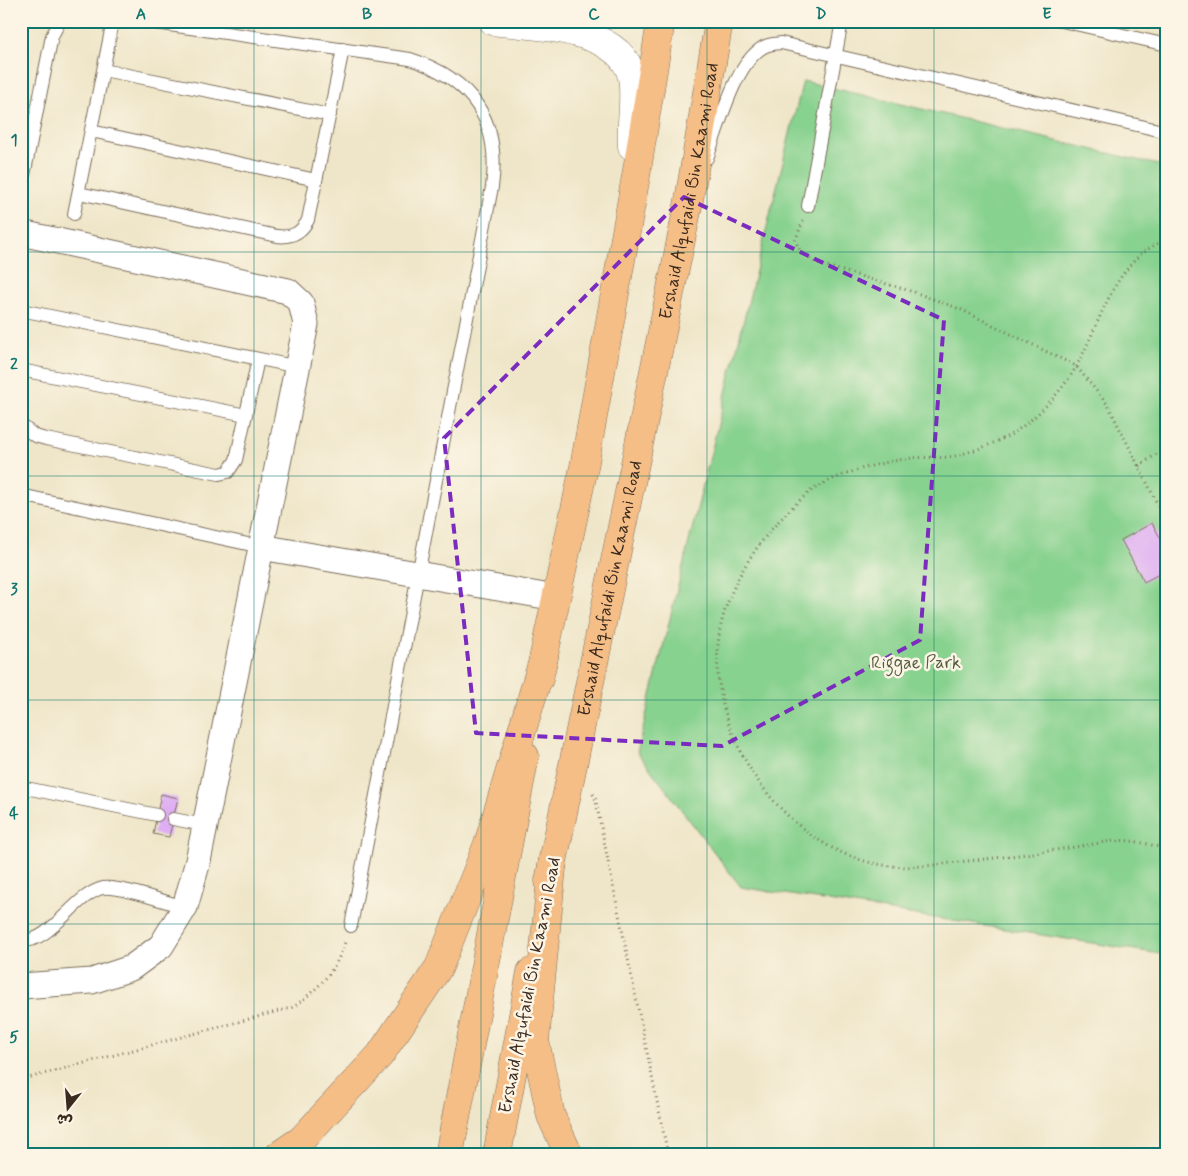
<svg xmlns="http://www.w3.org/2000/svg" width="1188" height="1176" viewBox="0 0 1188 1176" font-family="Mynerve,'Playpen Sans Arabic',sans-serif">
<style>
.green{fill:#88d28f;stroke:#627e56}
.building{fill:#deaef3}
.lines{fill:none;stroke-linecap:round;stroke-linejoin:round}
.service-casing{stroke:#7a6c5a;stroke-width:14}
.minor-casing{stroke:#7a6c5a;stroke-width:27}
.tertiary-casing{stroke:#7a6c5a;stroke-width:29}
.primary-casing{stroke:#7a6c5a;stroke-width:29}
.trunk-casing{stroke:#7a6c5a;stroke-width:29}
.path{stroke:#7a6c5a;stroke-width:3;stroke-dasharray:1 4;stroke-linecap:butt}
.service{stroke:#fff;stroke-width:12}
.minor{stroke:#fff;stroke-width:25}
.tertiary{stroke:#fff;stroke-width:28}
.primary{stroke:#f6be87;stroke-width:28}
.trunk{stroke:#f6be87;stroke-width:28}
.marked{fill:none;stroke:#7b2cbf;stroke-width:4;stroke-dasharray:10 6;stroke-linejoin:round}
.grid{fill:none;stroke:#0f766e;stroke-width:1;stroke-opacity:0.55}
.labels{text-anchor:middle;stroke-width:5;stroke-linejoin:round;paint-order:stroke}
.street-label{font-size:18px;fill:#3b2a1e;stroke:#fcf5e5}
.park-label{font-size:18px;fill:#525c40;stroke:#fcf5e5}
.neatline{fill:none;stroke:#0f766e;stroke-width:2}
.grid-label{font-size:16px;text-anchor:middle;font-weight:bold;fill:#0f766e}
</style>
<rect width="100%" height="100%" fill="#fcf5e5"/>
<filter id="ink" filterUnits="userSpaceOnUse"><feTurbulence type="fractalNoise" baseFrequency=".02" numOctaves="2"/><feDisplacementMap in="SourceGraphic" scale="10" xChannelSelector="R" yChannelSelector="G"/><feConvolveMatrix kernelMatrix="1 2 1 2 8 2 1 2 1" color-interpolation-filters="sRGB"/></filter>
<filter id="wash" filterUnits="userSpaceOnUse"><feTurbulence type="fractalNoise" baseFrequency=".0096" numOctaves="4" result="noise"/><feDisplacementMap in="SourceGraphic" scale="20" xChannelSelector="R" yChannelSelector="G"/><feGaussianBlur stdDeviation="1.12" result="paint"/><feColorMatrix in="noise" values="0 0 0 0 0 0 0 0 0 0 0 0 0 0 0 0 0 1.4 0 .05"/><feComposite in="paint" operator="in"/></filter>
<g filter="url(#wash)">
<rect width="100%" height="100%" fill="#efe6c9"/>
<!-- green -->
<path class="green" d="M803,81L1167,167V955L741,887L637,752Z"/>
<g id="blocks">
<!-- building -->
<path class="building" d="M1152,523L1167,550V570L1144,582L1121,540Z
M161,794L178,798L169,837L153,834Z"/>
</g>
</g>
<g filter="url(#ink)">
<use href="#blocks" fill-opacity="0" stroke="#7a6c5a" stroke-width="1"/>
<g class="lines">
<!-- service casing -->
<g class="service-casing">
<path id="service" d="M141,21L410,59C473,79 501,122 492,187L351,926
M1062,21L1167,45
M103,70L330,115
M91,131L316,180
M707,158C719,127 733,70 759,50C766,44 773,44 781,43L1167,132
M21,190L52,36L60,21
M79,193L277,236C292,238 301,233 308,220L343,49
M808,206L842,21
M74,214L113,21
M21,310L298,367
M21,370L246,415
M21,425L35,436L46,439L219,474L228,472L236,460L258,359
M21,495L261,547
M21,787L157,815
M173,819L204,825
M21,941C51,943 75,894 103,888C119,885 167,903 185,907"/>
</g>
<!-- minor casing -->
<g class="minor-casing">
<path id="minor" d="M21,233L288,291L301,303L306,324L198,861L185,907L161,946L131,968L92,981L21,986
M261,547L556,598"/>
</g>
<!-- tertiary casing -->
<g class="tertiary-casing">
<path id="tertiary" d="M493,21C532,26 621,26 632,77C636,99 630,123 632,146"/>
</g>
<!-- primary casing -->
<g class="primary-casing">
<g id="primary">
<path d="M539,679L584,467L636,176L661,21"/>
<path id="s1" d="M549,881L688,206L719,21"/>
<path d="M449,1155L525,756"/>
<path d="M497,1155L531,972"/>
</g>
</g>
<!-- trunk casing -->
<g class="trunk-casing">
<path id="trunk" d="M553,858L535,1041L551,1116L569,1155
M279,1155L301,1140L380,1055L439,967L489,841L544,657"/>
</g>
<!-- path -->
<path class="path" d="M803,221L795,241L801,252L816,263L914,292L960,309L1076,366L1108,405L1167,523
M1167,239C1113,260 1102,321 1076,367C1061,393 1029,427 1002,439C988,446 970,452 955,456C939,459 921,456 905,459C877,463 829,476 807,494C771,525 740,564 725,610C691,713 776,849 883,865C907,869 934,865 958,862C997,858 1036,853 1075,847C1092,845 1113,839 1130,841C1142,842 1155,846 1167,849
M1139,466L1167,447
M593,794L595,797L668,1155
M21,1080L294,1007C319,987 335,973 345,942"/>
<!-- service -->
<use href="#service" class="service"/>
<!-- minor -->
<use href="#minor" class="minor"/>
<!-- tertiary -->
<use href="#tertiary" class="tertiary"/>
<!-- primary -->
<use href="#primary" class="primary"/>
<!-- trunk -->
<use href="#trunk" class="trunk"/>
</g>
</g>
<!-- marked area -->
<path class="marked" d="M684,197L944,320L920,640L722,746L476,733L444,438Z"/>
<!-- grid -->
<path class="grid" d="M254,21V1155M481,21V1155M707,21V1155M934,21V1155M21,252H1167M21,476H1167M21,700H1167M21,924H1167"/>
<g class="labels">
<!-- street labels -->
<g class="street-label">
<text dy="6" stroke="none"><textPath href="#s1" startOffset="704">Ershaid Alqufaidi Bin Kaami Road</textPath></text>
<text dy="6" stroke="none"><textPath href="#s1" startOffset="299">Ershaid Alqufaidi Bin Kaami Road</textPath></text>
<text transform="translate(529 985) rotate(-79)" y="6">Ershaid Alqufaidi Bin Kaami Road</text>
</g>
<!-- park labels -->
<g class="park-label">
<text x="916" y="668">Riggae Park</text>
</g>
</g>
<!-- margin -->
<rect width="1188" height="1176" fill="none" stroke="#fcf5e5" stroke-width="55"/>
<!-- north arrow -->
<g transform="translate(68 1108) rotate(197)" stroke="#fcf5e5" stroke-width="4" paint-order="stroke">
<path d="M0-4L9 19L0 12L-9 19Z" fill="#3b2a1e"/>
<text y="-8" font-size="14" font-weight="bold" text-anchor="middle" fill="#3b2a1e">ش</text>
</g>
<rect x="28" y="28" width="1132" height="1120" class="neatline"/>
<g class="grid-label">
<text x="141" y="19">A</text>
<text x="367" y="19">B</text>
<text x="594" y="19">C</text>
<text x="821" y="19">D</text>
<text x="1047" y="19">E</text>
<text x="14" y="145">1</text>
<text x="14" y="369">2</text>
<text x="14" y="594">3</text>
<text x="14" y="818">4</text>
<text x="14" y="1042">5</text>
</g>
</svg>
